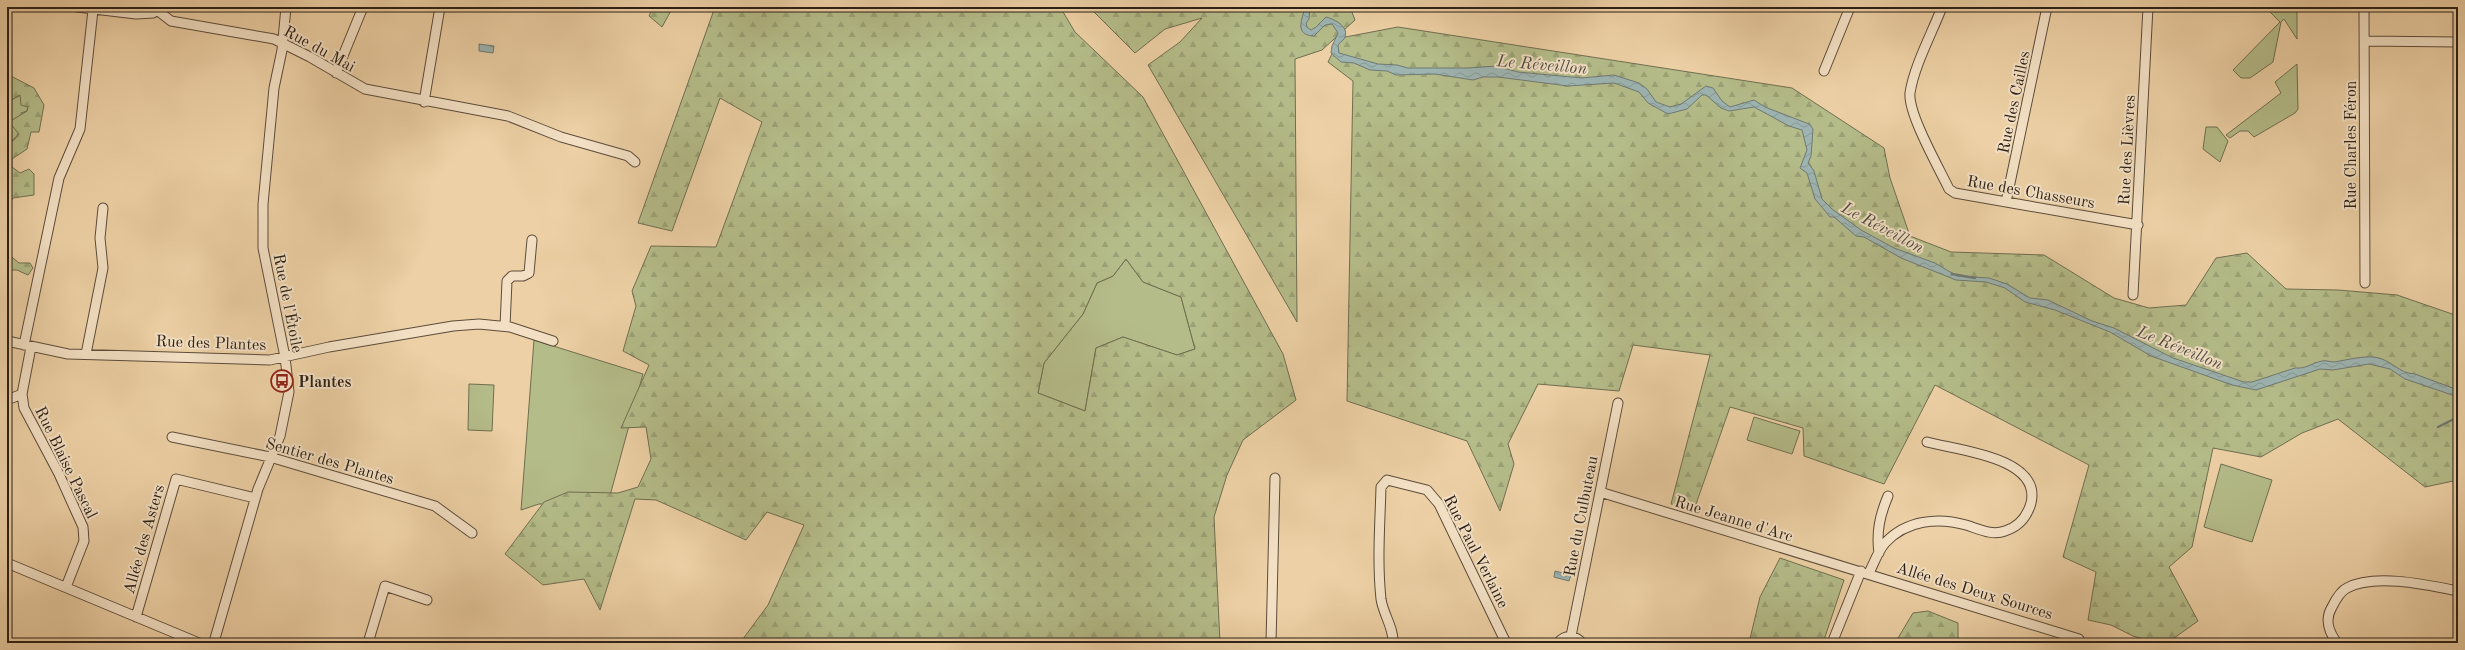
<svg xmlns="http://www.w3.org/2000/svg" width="2465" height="650" viewBox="0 0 2465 650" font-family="'Old Standard TT',serif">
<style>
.grass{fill:#b4bc89;stroke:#706e50}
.forest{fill:url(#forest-firs);stroke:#706e50;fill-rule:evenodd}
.water{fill:url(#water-waves);stroke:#707973}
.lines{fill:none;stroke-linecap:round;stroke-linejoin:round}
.stream{stroke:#707973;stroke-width:2.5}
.minor-casing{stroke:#5c4c3a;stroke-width:11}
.minor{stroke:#f3e0c4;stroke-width:9}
.labels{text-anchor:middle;stroke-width:4;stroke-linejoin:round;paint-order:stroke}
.street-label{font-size:16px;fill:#2c2017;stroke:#f3e0c4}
.poi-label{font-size:16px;font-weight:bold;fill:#2c2017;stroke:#f3e0c4;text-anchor:start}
.water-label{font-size:17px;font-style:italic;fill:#4e4c45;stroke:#f3e0c4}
</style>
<defs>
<pattern id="forest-firs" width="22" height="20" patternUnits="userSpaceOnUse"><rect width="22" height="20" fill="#b4bc89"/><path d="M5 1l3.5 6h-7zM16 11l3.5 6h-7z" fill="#9ba176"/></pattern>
<pattern id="water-waves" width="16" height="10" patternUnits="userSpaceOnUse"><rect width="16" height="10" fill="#9db4b1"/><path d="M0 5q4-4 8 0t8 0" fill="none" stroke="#879a98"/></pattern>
</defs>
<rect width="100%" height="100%" fill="#edd0a5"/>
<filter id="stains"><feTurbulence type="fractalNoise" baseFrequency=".005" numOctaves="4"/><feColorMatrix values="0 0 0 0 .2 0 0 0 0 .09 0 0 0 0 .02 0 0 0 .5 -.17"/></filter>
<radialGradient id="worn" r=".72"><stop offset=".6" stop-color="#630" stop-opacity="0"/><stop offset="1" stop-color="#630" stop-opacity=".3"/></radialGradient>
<!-- grass -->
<path class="grass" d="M2277,7H2297V39L2284,19L2281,22L2273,62L2250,78H2241L2233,70L2280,22L2270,12Z
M2297,64L2298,109L2295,113L2254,137L2248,131H2240L2230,138L2226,135L2281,93L2275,82Z
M21,95L28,107L27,111L21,113C20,128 21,137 7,143V102Z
M2206,127H2217L2228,141L2220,162L2203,149Z
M1126,259L1143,282L1181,297L1195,349L1177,355L1123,337L1096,348L1085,411L1038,393L1044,363L1083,314L1097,283L1113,276Z
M534,340L643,374L608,503L539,504L521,510Z
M469,384L494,385L492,431L468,430Z
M1754,417L1800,431L1792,454L1747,440Z
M2221,464L2272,480L2252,542L2204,527Z"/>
<!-- forest -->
<path class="forest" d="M653,7H673L662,27L649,16Z
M715,7H1060L1075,32L1143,97L1283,354L1296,400L1243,440L1227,475L1214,517L1220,643H740L768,605L804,525L767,512L746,540L656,500L635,499L600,610L584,579L543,585L505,554L544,502L568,492L618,493L638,487L651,459L646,427L621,428L649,365L623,351L636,306L632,291L651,246L716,247L762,122L720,98L672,231L638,223ZM1126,259L1143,282L1181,297L1195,349L1177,355L1123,337L1096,348L1085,411L1038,393L1044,363L1083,314L1097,283L1113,276Z
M1089,7H1350L1355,20L1322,50L1295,59L1297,322L1148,65L1180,42L1202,18L1165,29L1135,53Z
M1398,27L1792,88L1884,148L1890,178L1910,236L1951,252L2044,255L2114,298L2149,308L2186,305L2216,258L2247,253L2286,289L2338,290L2397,295L2458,316V480L2425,487L2338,419L2302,433L2261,457L2213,448L2192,547L2169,567L2198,621L2167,643H2158L2133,636L2111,625L2088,620L2096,572L2063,557L2089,465L1935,385L1884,484L1804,456L1803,428L1730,407L1695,507L1671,504L1710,355L1633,345L1619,391L1538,384L1508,444L1514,464L1500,511L1467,441L1347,401L1353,81L1328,62L1340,38Z
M7,74L34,88L44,105L39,132H31L27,149L12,159V167L20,173L29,169L34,174V195L13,198L7,207V143L14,140L19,134L9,122L27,111L28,107L21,105L20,95L7,102Z
M7,235L9,237L7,253L19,263H30L33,268L28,275L17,270H7Z
M1780,558L1844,580L1823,643H1749L1760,597Z
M1928,611L1958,623V639L1964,643H1895L1913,613Z"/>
<!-- water -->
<path class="water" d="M1305,7H1310L1309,19L1306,23L1307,27L1311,30L1316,27L1326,17C1334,19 1351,27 1344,39C1342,42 1339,42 1338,46L1339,53L1378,64L1397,65L1408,68H1468L1496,66L1518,72L1582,78L1614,75L1639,83L1647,89L1656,102L1670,107L1681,104L1706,86L1713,88L1722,101L1730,107L1754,100L1765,107L1809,124L1813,129L1811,156L1808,163L1814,171L1822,199L1832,209L1861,230L1894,248L1935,263L1957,276L1989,278L2007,284L2030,298L2048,300L2092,321L2114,328L2173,358L2244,382H2252L2295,368C2306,369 2312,363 2322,361C2326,360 2330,362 2334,362C2347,360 2361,356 2374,357C2391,359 2399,374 2415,374L2458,390V397L2405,379L2390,369L2369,364L2333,370L2320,369L2256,390L2232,385L2151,356L2110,332L2055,310L2025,302L2005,288L1986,282L1956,280L1901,258L1864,237L1856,236L1834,217H1830L1815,199L1807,173L1800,168L1807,150L1802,130L1789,126L1754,107L1729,111L1721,108L1706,95H1702L1687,109L1668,114L1648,103L1639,92L1614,83L1568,86L1498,77H1483L1473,80L1435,74L1396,75L1387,71L1370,70L1354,63L1341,62L1331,53L1332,46L1338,33L1332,24L1325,25L1314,36C1294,35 1302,20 1305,7Z
M479,44L494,46L493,53L479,51Z
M1555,571L1571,575L1569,581L1554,577Z"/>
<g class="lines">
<!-- stream -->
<path class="stream" d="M1952,274L1975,278
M2438,427L2458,417"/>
<!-- minor casing -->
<g class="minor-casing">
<path id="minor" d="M77,7L136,14L153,13L161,7
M1942,7C1932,33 1914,66 1910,93C1908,114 1939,168 1949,189L1955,193L2138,225
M2364,7L2365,283
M157,10L171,21L274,39L310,57L365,89L508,116L561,137L628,156L635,162
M2365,41L2458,42
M1824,71L1850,7
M336,73L363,7
M424,102L440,7
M2006,202L2047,7
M2133,295L2148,7
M505,326L507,281L512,276H523L529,273L532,240
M7,341L68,354L270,360L329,347L453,326L479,324L510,327L553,341
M24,345L59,178L80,129L93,10
M31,347L22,394L24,408L59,474L83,527L84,541L66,587
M86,354L103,268L100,238L103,208
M7,400L22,394
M172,437L270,457L435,506L472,533
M1600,492L2079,639
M1879,553C1876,532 1880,515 1888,496
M7,563L199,643
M1869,573C1874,563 1878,551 1885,543C1906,520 1938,517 1966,525C1979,529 1992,536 2005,531C2018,527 2027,517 2031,503C2042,457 1956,450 1927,442
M136,617L176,479L255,498
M1571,636L1618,403
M214,642L258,489L280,436L289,392L285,357L263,248V204L274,88L282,50L286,7
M368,643L385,586L427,600
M1271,643L1275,478
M1393,643C1394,628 1383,614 1381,599C1377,561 1380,524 1381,487L1387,480L1427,490L1439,504L1506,643
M1558,643C1565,634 1576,635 1582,643
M1832,643L1861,571
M2337,643C2329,632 2324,620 2332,607C2335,601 2340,591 2347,588C2374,573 2428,585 2458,591"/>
</g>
<!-- minor -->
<use href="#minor" class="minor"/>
</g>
<!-- icons -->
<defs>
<g id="bus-ring" transform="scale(1.15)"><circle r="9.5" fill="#f3e0c4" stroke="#8f2418" stroke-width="1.5"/><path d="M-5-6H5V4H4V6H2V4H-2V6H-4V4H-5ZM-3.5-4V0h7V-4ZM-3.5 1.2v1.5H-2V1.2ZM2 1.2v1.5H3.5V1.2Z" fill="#8f2418"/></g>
</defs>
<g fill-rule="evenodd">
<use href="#bus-ring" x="282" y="381"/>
</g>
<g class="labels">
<!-- street labels -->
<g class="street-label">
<text transform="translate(320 48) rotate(29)" y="6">Rue du Mai</text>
<text transform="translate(2013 102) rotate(-78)" y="6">Rue des Cailles</text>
<text transform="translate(2350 145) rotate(-90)" y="6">Rue Charles Féron</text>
<text transform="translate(2126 150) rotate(-87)" y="6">Rue des Lièvres</text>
<text transform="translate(2031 191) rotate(10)" y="6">Rue des Chasseurs</text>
<text transform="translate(289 303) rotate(79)" y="6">Rue de l'Étoile</text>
<text transform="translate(211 342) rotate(2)" y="6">Rue des Plantes</text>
<text transform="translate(330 460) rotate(16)" y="6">Sentier des Plantes</text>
<text transform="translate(67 462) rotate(64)" y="6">Rue Blaise Pascal</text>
<text transform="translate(1580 516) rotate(-79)" y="6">Rue du Culbuteau</text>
<text transform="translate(1734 518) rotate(17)" y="6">Rue Jeanne d'Arc</text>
<text transform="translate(143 539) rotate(-74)" y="6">Allée des Asters</text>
<text transform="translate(1477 551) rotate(63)" y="6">Rue Paul Verlaine</text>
<text transform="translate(1975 590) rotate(17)" y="6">Allée des Deux Sources</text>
</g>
<!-- poi labels -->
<g class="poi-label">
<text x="298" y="387">Plantes</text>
</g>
<!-- water labels -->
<g class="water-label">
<text transform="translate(1542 64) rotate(5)" y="6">Le Réveillon</text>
<text transform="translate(1883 227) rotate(28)" y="6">Le Réveillon</text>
<text transform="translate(2180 347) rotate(22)" y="6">Le Réveillon</text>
</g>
</g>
<!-- margin -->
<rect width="2465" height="650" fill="none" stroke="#edd0a5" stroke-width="24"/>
<rect x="8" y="8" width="2449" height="634" fill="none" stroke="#2c2017" stroke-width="2"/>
<rect x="12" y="12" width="2441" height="626" fill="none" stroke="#2c2017"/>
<rect width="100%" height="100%" filter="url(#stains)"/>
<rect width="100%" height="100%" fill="url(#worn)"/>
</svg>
